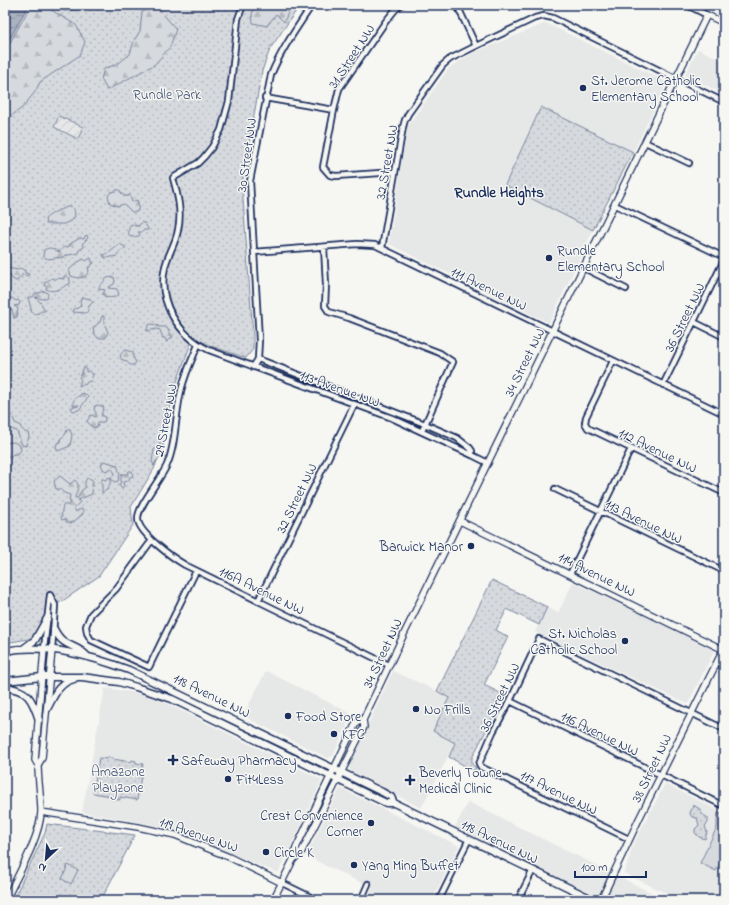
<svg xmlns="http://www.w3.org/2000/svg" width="729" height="905" viewBox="0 0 729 905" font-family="'Indie Flower',sans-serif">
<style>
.built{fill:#e6e7e7}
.industrial{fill:url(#industrial-furrows)}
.green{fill:url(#green-dots);stroke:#78849e;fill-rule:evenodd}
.forest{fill:url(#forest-firs);stroke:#78849e}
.pitch{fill:#d6d9dd;stroke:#78849e}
.water{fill:url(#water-waves);stroke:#717e99}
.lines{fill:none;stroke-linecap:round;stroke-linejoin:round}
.minor-casing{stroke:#1b2f5e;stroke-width:8}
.tertiary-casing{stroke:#1b2f5e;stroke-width:8}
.secondary-casing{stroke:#1b2f5e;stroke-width:9}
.minor{stroke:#f6f6f2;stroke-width:4.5}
.tertiary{stroke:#f6f6f2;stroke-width:5.5}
.secondary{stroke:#f6f6f2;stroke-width:6}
.poi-dot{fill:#1b2f5e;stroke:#f6f6f2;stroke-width:1.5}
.labels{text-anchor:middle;stroke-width:3;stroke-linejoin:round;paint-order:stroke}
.street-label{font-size:14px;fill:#1b2f5e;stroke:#f6f6f2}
.poi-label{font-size:14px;fill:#1b2f5e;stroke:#f6f6f2;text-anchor:start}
.park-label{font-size:14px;fill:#405177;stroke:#f6f6f2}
.neighbourhood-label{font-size:15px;font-weight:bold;fill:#1b2f5e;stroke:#f6f6f2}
</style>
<defs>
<pattern id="industrial-furrows" width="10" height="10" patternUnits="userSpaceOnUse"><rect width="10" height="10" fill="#e6e7e7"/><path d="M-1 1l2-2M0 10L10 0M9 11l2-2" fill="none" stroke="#c5c6c9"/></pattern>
<pattern id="green-dots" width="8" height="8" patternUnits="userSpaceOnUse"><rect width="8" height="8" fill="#d6d9dd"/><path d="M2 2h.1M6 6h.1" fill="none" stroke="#b7bbc0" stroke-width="1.8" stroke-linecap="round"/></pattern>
<pattern id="forest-firs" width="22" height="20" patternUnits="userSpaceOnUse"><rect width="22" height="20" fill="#d6d9dd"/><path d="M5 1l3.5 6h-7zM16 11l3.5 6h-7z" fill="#b7bbc0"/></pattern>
<pattern id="water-waves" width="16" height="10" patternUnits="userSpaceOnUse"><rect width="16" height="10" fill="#abb2c0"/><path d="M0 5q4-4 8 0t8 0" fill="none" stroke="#8a919f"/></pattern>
</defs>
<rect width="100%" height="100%" fill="#f6f6f2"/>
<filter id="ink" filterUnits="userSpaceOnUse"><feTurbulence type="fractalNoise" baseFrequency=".025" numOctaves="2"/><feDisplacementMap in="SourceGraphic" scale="8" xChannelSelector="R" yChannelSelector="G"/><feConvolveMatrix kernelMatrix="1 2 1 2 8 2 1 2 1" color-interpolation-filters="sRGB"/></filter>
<g filter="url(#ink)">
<!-- built -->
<path class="built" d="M546,23L667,82L633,152L541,108L505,185L593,230L549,323L389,244L407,127L449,68L473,53Z
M698,49L724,61V86L721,93L685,75Z
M573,582L715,649L688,704L535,632L547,607L558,613Z
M266,671L352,714L333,756L328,758L243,716Z
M393,671L437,691L450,698L455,743L421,808L350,771L349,765Z
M105,688L143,694L168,704L322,780L278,873L170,828L82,812Z
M665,784L724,813V900H680L624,873L634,843Z
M340,788L459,846L432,900H367L372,888L306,856Z
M468,802L666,900H606L455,827Z"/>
<!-- industrial -->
<path class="industrial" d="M59,116L83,127L78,139L53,127Z"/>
<!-- green -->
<path class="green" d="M30,5H300L270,49L262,71L246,159L242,185L253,335V349L246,358L211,346L195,338L191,343L172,395L168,413L165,439L154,469L131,507L133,525L99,576L61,602L51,605L34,638L5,643V48L25,11ZM59,116L83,127L78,139L54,127Z
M541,107L633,152L593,230L505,185Z
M492,580L547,607L539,625L507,609L496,630L508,637L484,685L504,695L472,758V764L476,768L474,771L449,757L455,743L433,731L449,698L437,691Z
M108,757L113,758V759L131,762L132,760L136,761V763L143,764L137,800L120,797V800L111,799V796L93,793L99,758L107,759Z
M693,805L700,809L702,814L708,818V823L705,826L707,832L705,839L699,837L695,833V829L699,825L697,818L692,817L690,814L691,810L694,807Z
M47,824L135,835L101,900H13L45,833Z"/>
<!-- forest -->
<path class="forest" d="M34,5H43L76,25L85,42L80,55L40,82L35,92L23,107L10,117L5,124V52L27,12Z
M55,5H82L79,10L64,11Z
M255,5H287L288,13L284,22L276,14L267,26L253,23L252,14Z
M156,6L176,29L170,47L154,65L107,90L101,79L104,69L119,63L130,54L134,41L140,31L142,12Z
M116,190H120L121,193H122L124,196H127L130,195L132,202L137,200L139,206L137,212H132L124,204L117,206L110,203L108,196L111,192L116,191Z
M71,206L74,209L75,216L72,220L64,224H46L45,219C51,213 63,208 71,206Z
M141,223H145L146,226L148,228V230H144L142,232H138L140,234L139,236L130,237C128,233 128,229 131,224L138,226Z
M87,235L88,238L82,244L84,247L79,250L78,253L64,256L62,258C55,256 49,262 43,256L44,250C51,246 53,249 59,252C63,248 62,247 68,247L70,244L80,238L84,239L85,236Z
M120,244L125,247V249L120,251L117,256L106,258L104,257L103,255L110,252Z
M91,258L92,262L94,263L91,265L90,267H88L89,271L85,277L78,278L71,276L69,270L78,262L84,259L86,261Z
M7,268L18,270L21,268L23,270H25V273L29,274V275L27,276L23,274L18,280L16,281L11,278L10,275H8Z
M64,276H67L70,279V284L68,285L67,284C62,289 53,293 46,289L47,287L45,286L44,283L52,278L54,280L57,278L64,279Z
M114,277L115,281L114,284L109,287L108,288L117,289L119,294C115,298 110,298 105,297L103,294L105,290L99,289V287L107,278Z
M45,291L48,294L47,298L42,299L35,297L41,303L45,311H41C39,314 35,314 32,313L28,297H33L35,293H39Z
M5,293L8,294V298H12L16,301L18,300L20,302L19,305L14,306L18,308L17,317L14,318L12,310L8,308L9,305L6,301Z
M82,297L90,299L93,302L88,307V311L86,313L73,312L74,309L78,308L81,305L80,301Z
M102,316H104V323L108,332L105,338H98L94,333L93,328L100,322Z
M150,324L157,325L158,327H165L168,329L169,333L173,336L172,338L169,339L167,342L165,338H163L160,330L156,329L147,331L148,326Z
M125,350L133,352V358L136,362L134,365H130L126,361L121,359C119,354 122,353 125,350Z
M84,367L86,368V372L88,371L93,374L91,381L87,382L85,385L83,384L79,386L81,380L79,377L81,375Z
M82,393L87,395L88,397L79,410L73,411L71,408L74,406L77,407L79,405H73C72,398 79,397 82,393Z
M98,405L104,407L101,415L104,416L105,419L104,422H98L97,427L93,428L87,421L91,415L96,417V412L94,410L95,406Z
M12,415L15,423L20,425L21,428L26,433L28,432L29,436L26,446L22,445L17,431L11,429C10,425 8,419 9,416H11Z
M67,430H70L72,435L70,446L58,451L56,447L57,443L61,442L60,439L65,435Z
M161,439L164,440V442L160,455L159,457L160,458L156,461L154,466L152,461L154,450L159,445Z
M14,442L20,446L21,450L18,454H13L10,457H8L6,450H5V443Z
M104,461L117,465L120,474L118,481L116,482L115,481H113L111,478L110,484L108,487V489L102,493V486L101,481L103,479L106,480L107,478L112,477L115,473L111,468L107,471L104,470L101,465Z
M129,471H132L133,476L130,477L128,481L123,482L124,487L122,489L119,485L121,482V478L122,474H128Z
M60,476L70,484L75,480C81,485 76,492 75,498H78L81,491L85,488V481L88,478L91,479L93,481L92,494L78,500L80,502L74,508L76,512L81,509L83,510V514L72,523L67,522L65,519L62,520L61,517L63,505H69L71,502L69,500L70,495L64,493L60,489H56L54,481Z"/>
<!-- pitch -->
<path class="pitch" d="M718,813L724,816V854L716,871L700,863L717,827V818Z
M68,865L78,870L71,884L62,879Z"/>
<!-- water -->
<path class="water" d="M11,5H30L25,11L5,48V28L8,23V15L11,7Z"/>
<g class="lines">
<!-- minor casing -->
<g class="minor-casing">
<path id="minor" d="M243,5L238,19L229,101L221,130L212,147L204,157L198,163L173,178C178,196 182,212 178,230C176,243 168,254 165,267C157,302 178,335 209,350L392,418L472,455V451L470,448L457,438L425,424L258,359
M457,5L476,46
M687,5L707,15
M265,98L334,110
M645,142L689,163
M395,172L336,176L330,175L323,167L334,110L339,89L386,21L395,10L401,5
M615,205L724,257
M324,247L326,284L325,306L329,312L349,318L440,353L453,362L422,431
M382,248L403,127L405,120L408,114L443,65L450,59L476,46L535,18L544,16L553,18L724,102
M254,252L357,244L375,245L724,414
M584,268L626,289
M694,322L724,337
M198,345C191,362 183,378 180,396C175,419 176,444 167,465C161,479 137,507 138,519C138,533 173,558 185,565L389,665
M613,361L586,417L585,423L588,428L724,493
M253,367L258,359L259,340L250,181L271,75C281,50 297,28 312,5
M663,385L724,260
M472,455L488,463
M555,489L724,571
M152,540L116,589L91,614L86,626L87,633L91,640L149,667L196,571
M570,574L631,449
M258,601L354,405
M44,649L50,595L55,605L52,650
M510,701L724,806
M629,839L481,767L479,764L493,732L510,701L539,639L724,729
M282,883L317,900
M361,900L368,884
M439,900L469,839
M518,900L533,870"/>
</g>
<!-- tertiary casing -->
<g class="tertiary-casing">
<path id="tertiary" d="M460,521L724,650
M38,765L42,758L52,650
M41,812L138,827L175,835L229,857L282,883
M293,860L296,848L356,723L363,720
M6,900C17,876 40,838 41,812C41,796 38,781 38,765L35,760L44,649
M273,900L293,860L302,851L364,727L363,720L403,636L707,15L724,23
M601,900L639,819L724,648"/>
</g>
<!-- secondary casing -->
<g class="secondary-casing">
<path id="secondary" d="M54,629C64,649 75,643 87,656
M23,649L35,640L48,617
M5,651C46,643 91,656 129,670L382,792L391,797L394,803
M5,681L42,677H82L119,682L136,687L172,699L367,794L386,803H394L594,900
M5,687C28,690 32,698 39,720
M47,709C54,696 58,683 74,679"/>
</g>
<!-- minor -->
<use href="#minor" class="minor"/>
<!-- tertiary -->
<use href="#tertiary" class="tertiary"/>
<!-- secondary -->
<use href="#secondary" class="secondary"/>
</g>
</g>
<!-- markers -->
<g class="poi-dot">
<circle cx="583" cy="88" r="4"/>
<circle cx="549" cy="258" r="4"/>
<circle cx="471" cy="546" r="4"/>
<circle cx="625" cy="641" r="4"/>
<circle cx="416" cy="709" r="4"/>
<circle cx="288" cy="716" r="4"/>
<circle cx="334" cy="734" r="4"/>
<path d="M171 754h4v4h4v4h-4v4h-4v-4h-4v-4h4z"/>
<circle cx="228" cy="779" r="4"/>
<path d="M408 774h4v4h4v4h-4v4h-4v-4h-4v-4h4z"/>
<circle cx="371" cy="823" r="4"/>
<circle cx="266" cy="852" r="4"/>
<circle cx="354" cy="865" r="4"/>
</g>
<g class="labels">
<!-- street labels -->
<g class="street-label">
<text transform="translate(351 56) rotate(-57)" y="5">31 Street NW</text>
<text transform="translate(246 155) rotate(-82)" y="5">30 Street NW</text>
<text transform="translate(386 162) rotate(-80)" y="5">32 Street NW</text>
<text transform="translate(489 288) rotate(26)" y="5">111 Avenue NW</text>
<text transform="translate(684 317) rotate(-64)" y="5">36 Street NW</text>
<text transform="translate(524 362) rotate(-64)" y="5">34 Street NW</text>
<text transform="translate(340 388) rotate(20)" y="5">113 Avenue NW</text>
<text transform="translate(165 420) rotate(-79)" y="5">29 Street NW</text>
<text transform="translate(658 450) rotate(26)" y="5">112 Avenue NW</text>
<text transform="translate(296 498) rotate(-64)" y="5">32 Street NW</text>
<text transform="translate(644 521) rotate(26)" y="5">113 Avenue NW</text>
<text transform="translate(597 574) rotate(26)" y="5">114 Avenue NW</text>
<text transform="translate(262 590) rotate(26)" y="5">116A Avenue NW</text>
<text transform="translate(382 653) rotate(-65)" y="5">34 Street NW</text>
<text transform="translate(212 695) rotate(26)" y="5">118 Avenue NW</text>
<text transform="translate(499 697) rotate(-64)" y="5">36 Street NW</text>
<text transform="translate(600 733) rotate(26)" y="5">116 Avenue NW</text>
<text transform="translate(651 768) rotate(-64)" y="5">38 Street NW</text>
<text transform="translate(559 792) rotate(26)" y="5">117 Avenue NW</text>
<text transform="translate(199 834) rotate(19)" y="5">119 Avenue NW</text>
<text transform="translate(500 841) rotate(26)" y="5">118 Avenue NW</text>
</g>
<!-- poi labels -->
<g class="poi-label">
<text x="591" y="85">St. Jerome Catholic<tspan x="591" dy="16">Elementary School</tspan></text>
<text x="557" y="255">Rundle<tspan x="557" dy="16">Elementary School</tspan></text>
<text x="463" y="551" text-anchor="end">Barwick Manor</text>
<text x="617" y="638" text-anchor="end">St. Nicholas<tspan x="617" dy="16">Catholic School</tspan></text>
<text x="424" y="714">No Frills</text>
<text x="296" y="721">Food Store</text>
<text x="342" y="739">KFC</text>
<text x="181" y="765">Safeway Pharmacy</text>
<text x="419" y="777">Beverly Towne<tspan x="419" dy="16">Medical Clinic</tspan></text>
<text x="236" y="784">Fit4Less</text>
<text x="363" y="820" text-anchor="end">Crest Convenience<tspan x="363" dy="16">Corner</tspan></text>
<text x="274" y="857">Circle K</text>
<text x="362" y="870">Yang Ming Buffet</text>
</g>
<!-- park labels -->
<g class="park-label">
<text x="167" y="99">Rundle Park</text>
<text x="118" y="776">Amazone<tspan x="118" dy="16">Playzone</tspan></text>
</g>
<!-- neighbourhood labels -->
<g class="neighbourhood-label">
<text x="499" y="197">Rundle Heights</text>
</g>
</g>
<!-- margin -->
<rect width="729" height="905" fill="none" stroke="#f6f6f2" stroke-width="20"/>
<rect x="10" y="10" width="709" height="885" fill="none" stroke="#1b2f5e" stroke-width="1.5" filter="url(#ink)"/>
<!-- north arrow -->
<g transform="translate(46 859) rotate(206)" stroke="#f6f6f2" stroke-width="3" paint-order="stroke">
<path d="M0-3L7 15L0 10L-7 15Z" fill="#1b2f5e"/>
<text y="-6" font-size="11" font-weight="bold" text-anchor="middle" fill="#1b2f5e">N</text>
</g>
<!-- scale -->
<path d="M575 871v6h71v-6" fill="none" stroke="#1b2f5e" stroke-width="2"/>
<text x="581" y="871" font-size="12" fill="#1b2f5e" stroke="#f6f6f2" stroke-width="3" paint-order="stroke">100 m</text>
</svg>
